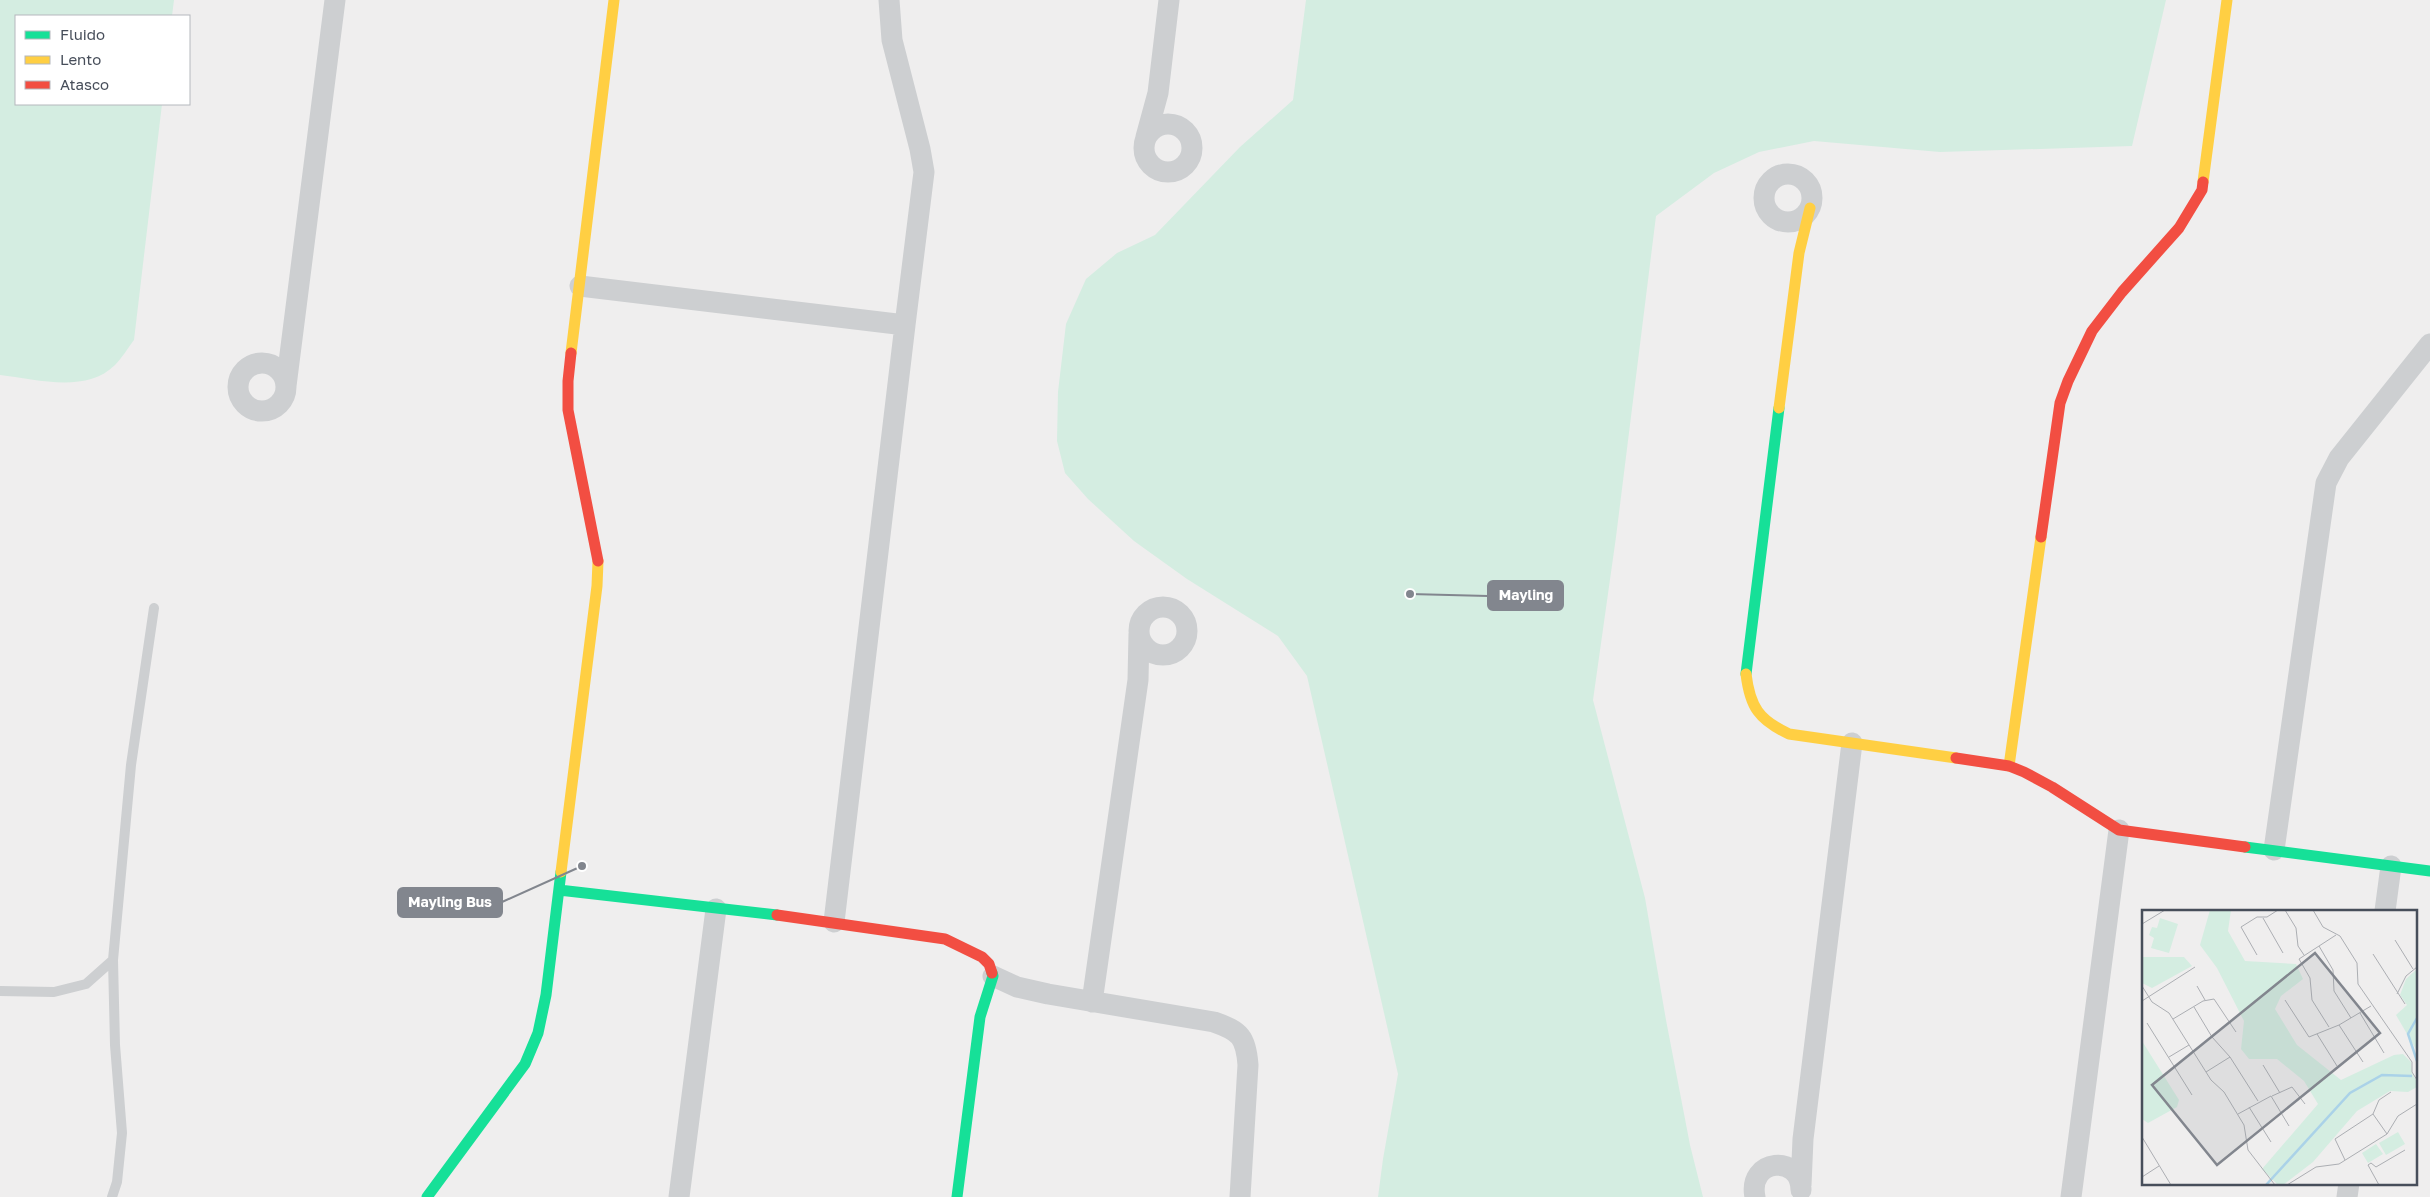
<svg xmlns="http://www.w3.org/2000/svg" width="2430" height="1197" viewBox="0 0 2430 1197" font-family="'Golos Text',sans-serif">
<style>
.green{fill:#d4ede1}
.lines{fill:none;stroke-linecap:round;stroke-linejoin:round}
.lane{stroke:#cdcfd1;stroke-width:10}
.street{stroke:#cdcfd1;stroke-width:21}
.fast{stroke:#16e098;stroke-width:11}
.slow{stroke:#ffcf43;stroke-width:11}
.jam{stroke:#f24e42;stroke-width:11}
.inset-river{fill:none;stroke:#aad2e8;stroke-width:2.5}
.inset-road{fill:none;stroke:#acaeb3;stroke-width:1}
.view{fill:#82868e;fill-opacity:0.15;stroke:#82868e;stroke-width:2.5}
.inset-edge{fill:none;stroke:#474e5a;stroke-width:2.5}
.leader{fill:none;stroke:#82868e;stroke-width:2}
.callout-dot{fill:#82868e;stroke:#fff;stroke-width:2}
.callout{fill:#82868e;stroke:#82868e;stroke-width:2}
.callout-label{font-size:14px;text-anchor:middle;font-weight:bold;fill:#fff}
</style>
<rect width="100%" height="100%" fill="#efeeee"/>
<!-- green -->
<path class="green" d="M0,0H174L172,16H16V104H162L134,340C128,348 122,358 115,365C86,394 36,379 0,375Z
M1306,0H2166L2132,146L1940,152L1814,141L1759,152L1714,173L1656,216L1616,537L1593,700L1645,898L1666,1020L1690,1145L1703,1197H1378L1383,1159L1398,1074L1307,676L1278,636L1187,579L1134,541L1088,499L1065,473L1057,441L1058,392L1066,324L1086,279L1117,253L1155,235L1240,147L1293,100Z"/>
<g class="lines">
<!-- lane -->
<path class="lane" d="M0,991L54,992L86,984L113,960
M112,1197L117,1182L122,1133L115,1045L113,960L131,765L154,608"/>
<!-- street -->
<path class="street" d="M1144 148a24 24 0 1 1 48 0a24 24 0 1 1-48 0Z
M1146,137L1158,93L1169,0
M1764 198a24 24 0 1 1 48 0a24 24 0 1 1-48 0Z
M580,286L905,325L924,172L920,149L892,40L889,0
M238 387a24 24 0 1 1 48 0a24 24 0 1 1-48 0Z
M286,386L335,0
M1139 631a24 24 0 1 1 48 0a24 24 0 1 1-48 0Z
M2274,850L2326,483L2339,458L2430,344
M2385,911L2391,866
M834,922L905,325
M993,976L1017,987L1048,994L1214,1022C1240,1031 1246,1037 1248,1065L1240,1197
M1092,1002L1138,680L1139,634
M1801,1185L1803,1139L1852,743
M679,1197L716,909
M1755,1197C1747,1158 1801,1154 1801,1190
M2071,1197L2119,830
M2347,1197L2349,1183"/>
<!-- fast -->
<path class="fast" d="M1746,674L1779,408
M2245,847L2430,871
M559,890L777,915
M427,1197L525,1064L538,1033L546,995L561,872
M957,1197L980,1017L993,976L992,973"/>
<!-- slow -->
<path class="slow" d="M2203,182L2227,0
M571,353L614,0
M1779,408L1799,253L1810,208
M1746,674C1750,707 1759,720 1789,734L1956,758
M2009,766L2041,537
M561,872L597,586L598,561"/>
<!-- jam -->
<path class="jam" d="M571,353L568,381V410L598,561
M2041,537L2060,403L2068,381L2092,331L2122,292L2179,228L2202,190L2203,182
M1956,758L2009,766L2024,772L2052,787L2119,830L2245,847
M777,915L945,939L982,957L989,964L992,973"/>
</g>
<!-- overview -->
<g transform="translate(2142 910)">
<rect width="275" height="275" fill="#efeeee"/>
<path d="M68,0H89L86,21L103,51L154,54L161,69L139,86L133,99L155,135L199,170L252,145L261,144L269,152L270,163L275,172V177L266,182L248,181L215,201L171,252L141,275L135,274L120,259L176,194L162,171L135,149H107L99,139L102,111L75,58L58,35ZM18,8L36,14L27,43L9,38L12,28L7,25L10,17L15,18ZM0,47H42L50,56L10,78L0,73ZM275,59V141L254,105L265,95L258,85L264,69ZM0,131L37,190L35,197L6,213L0,209ZM256,222L263,234L244,245L237,233ZM234,234L241,244L226,253L220,243Z" fill="#d4ede1"/>
<path class="inset-river" d="M275,108L266,124L275,151M124,275L208,183L240,165L270,166"/>
<path class="inset-road" d="M143,0L154,18L156,36L162,45M171,0L181,17L198,26L215,53L216,74L270,152V162L275,170M121,8L141,43M0,14L23,0M253,30L271,59M177,36L191,60L192,81L209,108M231,44L263,94M115,45L99,17L115,7H125L136,0M0,76L10,92L27,103L69,170L82,182L102,215L106,240L133,275M55,76L63,90M255,84L264,66L275,57M143,90L167,127L197,115L229,96M0,91L53,57M52,97L70,127L88,147L64,162M218,103L242,143M31,109L61,91L72,89L94,122M5,113L50,185M197,115L221,152M187,117L170,90L168,68L157,49L194,25M175,124L195,156M27,147L47,135M88,147L116,191M121,155L138,183M130,186L150,177L163,194M107,197L129,232M96,204L129,186L147,216M245,224L231,204L237,190L249,182M0,227L29,275M203,250L193,229L231,204M0,267L17,256M145,275L174,257L197,254L245,224L256,206L275,194M237,275L226,255L229,253L234,257L263,240"/>
<path class="view" d="M173,43L238,123L75,255L10,175Z"/>
<rect width="275" height="275" class="inset-edge"/>
</g>
<!-- callouts -->
<path class="leader" d="M1410 594L1488 596M582 866L502 902"/>
<g class="callout-dot">
<circle cx="1410" cy="594" r="5"/>
<circle cx="582" cy="866" r="5"/>
</g>
<g class="callout">
<rect x="1488" y="581" width="75" height="29" rx="5"/>
<rect x="398" y="888" width="104" height="29" rx="5"/>
</g>
<g class="callout-label">
<text x="1526" y="600">Mayling</text>
<text x="450" y="907">Mayling Bus</text>
</g>
<!-- legend -->
<rect x="15" y="15" width="175" height="90" fill="#ffffff" stroke="#b5b8bd"/>
<rect x="25" y="31" width="25" height="8" fill="#16e098" stroke="#b5b8bd"/>
<text x="60" y="40" font-size="15" fill="#474e5a">Fluido</text>
<rect x="25" y="56" width="25" height="8" fill="#ffcf43" stroke="#b5b8bd"/>
<text x="60" y="65" font-size="15" fill="#474e5a">Lento</text>
<rect x="25" y="81" width="25" height="8" fill="#f24e42" stroke="#b5b8bd"/>
<text x="60" y="90" font-size="15" fill="#474e5a">Atasco</text>
</svg>
